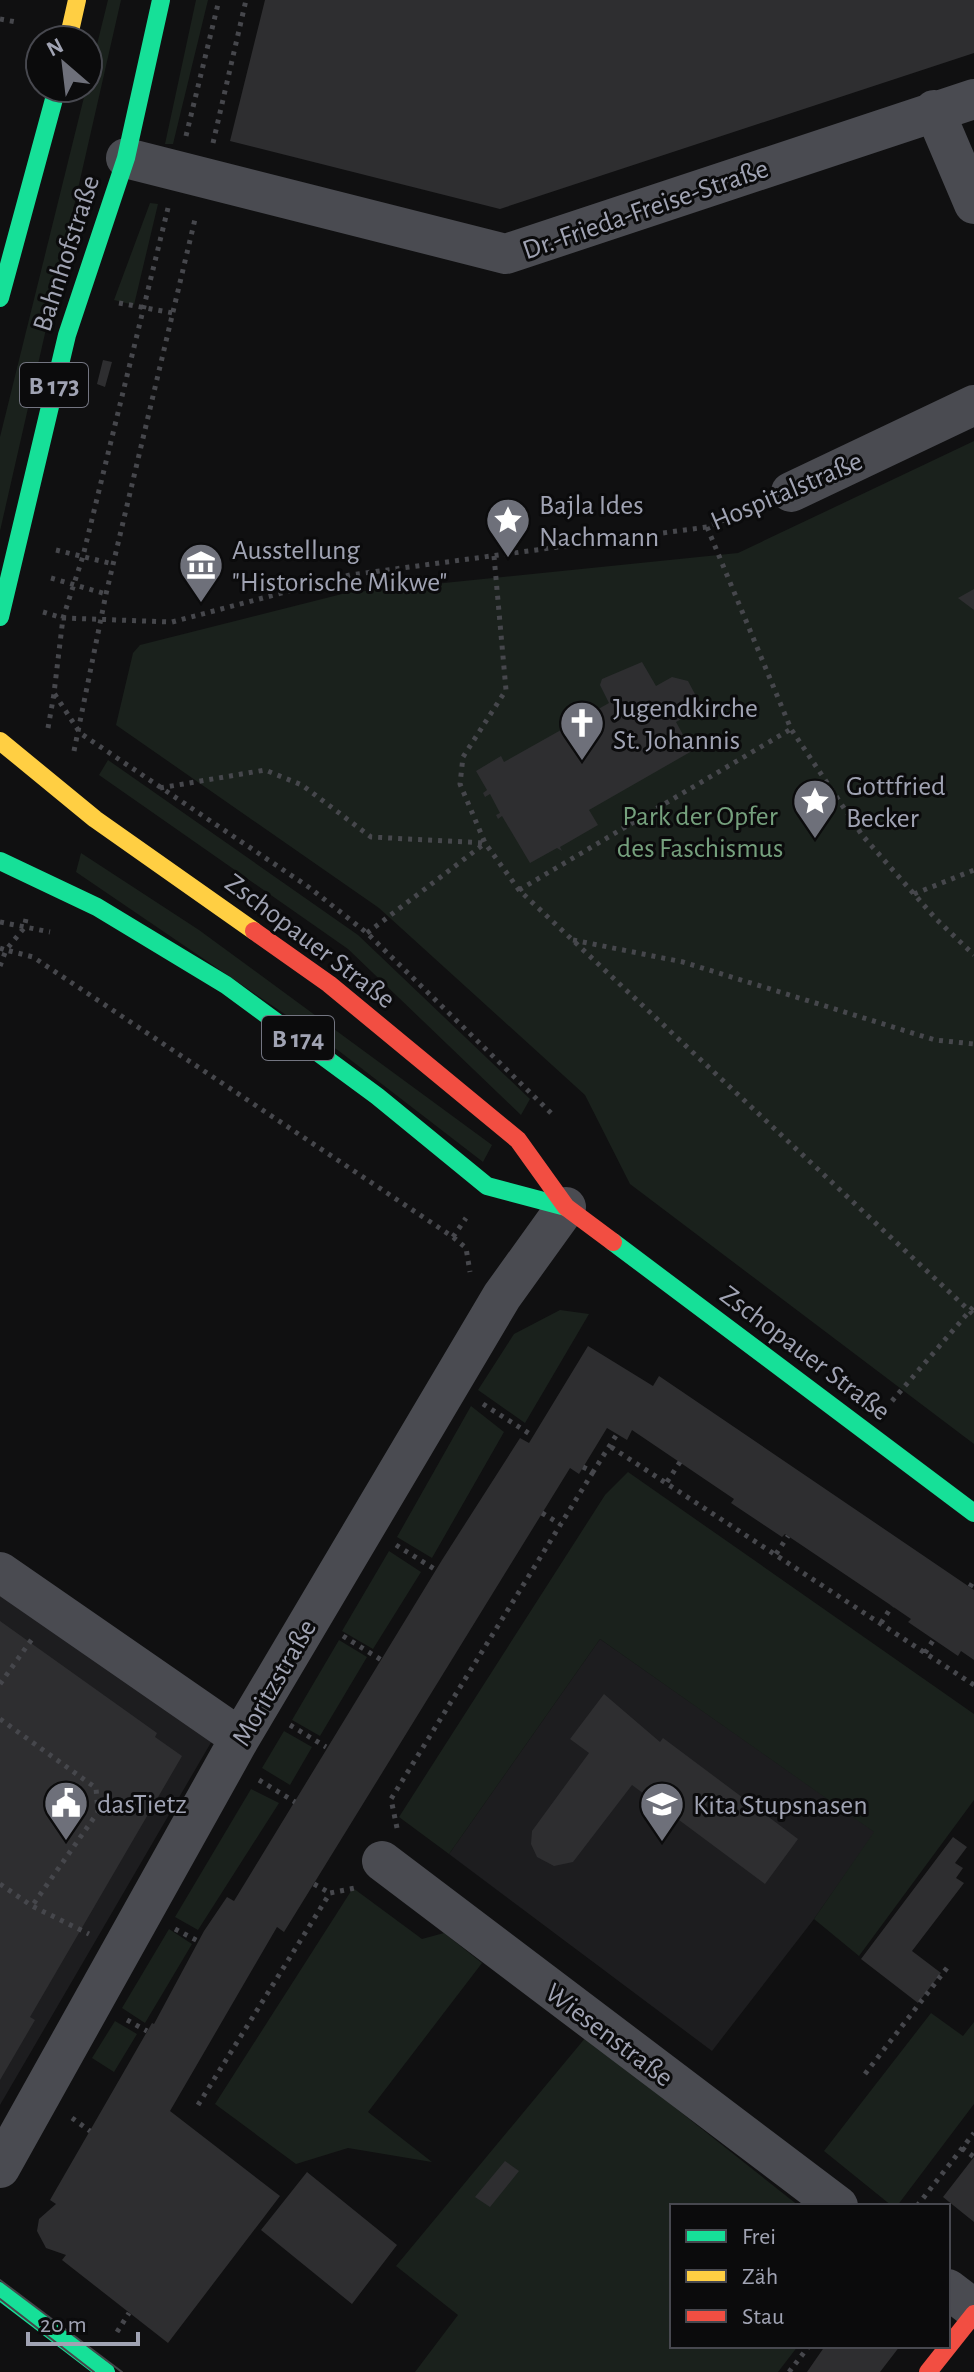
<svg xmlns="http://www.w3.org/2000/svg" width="974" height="2372" viewBox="0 0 974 2372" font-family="'Alegreya Sans',sans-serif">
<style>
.built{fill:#1d1d1f}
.green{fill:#1a211c}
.building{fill:#2e2e30}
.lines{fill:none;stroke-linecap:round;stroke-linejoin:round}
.path{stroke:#46474c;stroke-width:5;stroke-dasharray:4 6;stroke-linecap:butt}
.street{stroke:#4a4b51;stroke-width:40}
.fast{stroke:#16e098;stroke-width:18}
.slow{stroke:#ffcf43;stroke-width:18}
.jam{stroke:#f24e42;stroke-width:18}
.tram{stroke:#45464a;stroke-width:2}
.labels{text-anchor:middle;stroke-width:6;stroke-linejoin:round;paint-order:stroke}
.shield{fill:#0b0b0c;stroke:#737581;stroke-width:2}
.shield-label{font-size:26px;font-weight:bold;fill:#a0a3b3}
.street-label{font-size:28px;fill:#a0a3b3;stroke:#0b0b0c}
.poi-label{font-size:28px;fill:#a0a3b3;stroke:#0b0b0c;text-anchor:start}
.park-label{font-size:28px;fill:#75a07d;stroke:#0b0b0c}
</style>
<rect width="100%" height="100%" fill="#101011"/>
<!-- built -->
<path class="built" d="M0,1557L227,1715L0,2105Z
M600,1639L875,1832L814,1919L712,2051L449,1854Z"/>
<!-- green -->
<path class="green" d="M108,0H121L0,531V437Z
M196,0H208L173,144H165Z
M150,203L158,204L134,305L114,300Z
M974,441V1444L630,1184L585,1095L379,908L116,725L133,653L140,645L346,593L738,553Z
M108,760L358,935L530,1099L521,1115L348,949L99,775Z
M81,853L199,930L492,1145L483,1162L339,1051L76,872Z
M560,1310L589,1314L525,1423L478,1390L514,1334Z
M471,1406L504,1432L432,1558L397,1537Z
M628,1472L974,1714V1800L859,1956L814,1919L874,1832L600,1639L449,1854L399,1817L605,1495Z
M389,1551L421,1572L373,1649L342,1631Z
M339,1640L367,1657L320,1736L292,1720Z
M284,1731L312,1747L290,1785L262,1768Z
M251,1789L279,1803L198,1930L175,1917Z
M353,1888L422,1939L444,1933L482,1963L368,2112L432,2162L348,2148L296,2164L215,2104Z
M169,1929L192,1944L145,2023L122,2008Z
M931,2013L963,2036L974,2022V2104L897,2206H892L824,2151Z
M115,2021L137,2034L114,2072L92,2058Z
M586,2037L799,2206H672V2346H798L778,2372H415L458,2315L396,2266Z"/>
<!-- building -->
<path class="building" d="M265,0H974V53L500,209L230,141Z
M103,360L112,362L105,387L97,384Z
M974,589V610L958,598Z
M642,662L656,686L672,677L688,681L696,696L692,713L676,722L692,751L589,810L598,825L560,847L562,851L557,848L530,863L502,816L498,819L496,815L500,813L490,794L485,797L483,793L487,790L476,771L501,756L504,762L609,703L600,685L602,679Z
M588,1346L653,1386L659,1376L974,1590V1660L961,1651L958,1656L908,1622L911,1619L892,1606L785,1534L782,1537L731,1503L734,1499L632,1430L627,1440L607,1428L579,1474L570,1468L284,1932L277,1927L170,2111L280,2196L168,2343L62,2260L66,2255L46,2248L37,2231L39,2219L56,2204L50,2200L152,2023L154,2024L204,1931L227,1897L234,1901L442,1560L520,1438L529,1443Z
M0,1621L157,1733L155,1737L182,1756L30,2017L35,2020L0,2080Z
M604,1694L660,1742L663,1738L798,1839L765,1884L632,1785L573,1862L554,1866L537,1857L531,1844L532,1831L589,1753L570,1739Z
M953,1837L967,1847L955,1863L963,1868L956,1878L964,1883L912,1951L941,1973L918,2003L861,1959Z
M974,2157V2222L943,2197Z
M505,2161L519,2171L490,2207L475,2197Z
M307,2172L397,2245L352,2304L261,2230Z
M825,2346H900L880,2372H807Z"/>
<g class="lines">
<!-- path -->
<path class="path" d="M0,19L16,22
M186,136L219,0
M213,143L246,0
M168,208L83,556L63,618L54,693L80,733L310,888L367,933L551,1113
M119,303L173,313
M707,527L791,729L862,835L936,919L974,955
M56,550L113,564
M494,556L506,690L463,757L460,784L485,843L519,890L974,1315
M51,578L106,594
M43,612L63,618L172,622L350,575L707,527L758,506
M48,728L54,694
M74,751L106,594L196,215
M160,788L265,770L302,785L371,837L485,843
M519,890L791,729
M914,894L974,870
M0,922L50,932
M367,933L484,844
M573,940L683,962L935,1040L974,1044
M0,948L6,950L24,928L26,919
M0,966L6,950L33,957L453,1237L466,1248L470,1272
M453,1237L466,1218
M892,1401L974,1306
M483,1404L533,1436
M611,1447L974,1685
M583,1467L593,1472L617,1434
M667,1482L680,1462
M542,1513L560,1524
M396,1545L436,1570
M776,1554L788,1536
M970,1587L974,1580
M881,1623L892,1606
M343,1636L383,1661
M925,1653L934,1639
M0,1684L32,1639
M0,1719L96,1788L98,1812L32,1906
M290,1725L326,1747
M259,1780L295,1802
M397,1828L391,1799L593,1472
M0,1884L32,1906L89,1934
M314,1884L330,1893
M175,1929L198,1941
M127,2020L147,2031
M865,2074L950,1964
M198,2105L330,1893L355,1888
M72,2118L90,2131
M962,2148L974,2157
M917,2206L974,2133
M117,2332L129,2313
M789,2372L809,2346"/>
<!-- street -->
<path class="street" d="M934,110L974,204
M126,158L506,254L974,99
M791,492L974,405
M0,1572L240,1738
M382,1861L838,2206
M0,2168L240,1738L502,1296L566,1207
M948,2289L974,2309"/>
<!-- fast -->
<path class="fast" d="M0,298L57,88
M0,617L67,335L126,158L161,0
M0,861L97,907L226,985L377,1096L487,1186L566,1207
M613,1242L974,1513
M0,2291L106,2372"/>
<!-- slow -->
<path class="slow" d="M68,40L77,0
M0,741L95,819L254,931"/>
<!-- jam -->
<path class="jam" d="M254,931L329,984L518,1140L566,1207L613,1242
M928,2372L974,2314"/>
<!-- tram -->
<path class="tram" d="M0,2280L122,2372
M0,2299L94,2372"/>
</g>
<!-- icons -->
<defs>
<g id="sight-pin" transform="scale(2.3)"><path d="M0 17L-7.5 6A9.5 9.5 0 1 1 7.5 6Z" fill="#6e707a" stroke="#0b0b0c"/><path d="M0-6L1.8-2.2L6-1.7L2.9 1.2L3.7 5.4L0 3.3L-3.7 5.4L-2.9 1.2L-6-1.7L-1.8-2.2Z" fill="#fff"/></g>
<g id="museum-pin" transform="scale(2.3)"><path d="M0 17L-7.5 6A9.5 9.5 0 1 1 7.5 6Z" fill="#6e707a" stroke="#0b0b0c"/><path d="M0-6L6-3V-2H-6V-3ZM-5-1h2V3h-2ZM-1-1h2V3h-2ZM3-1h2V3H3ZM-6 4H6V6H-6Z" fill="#fff"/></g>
<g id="church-pin" transform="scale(2.3)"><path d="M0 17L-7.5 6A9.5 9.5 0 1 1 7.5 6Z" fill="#6e707a" stroke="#0b0b0c"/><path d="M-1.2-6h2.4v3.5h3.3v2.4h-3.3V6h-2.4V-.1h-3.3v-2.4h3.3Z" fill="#fff"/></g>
<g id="civic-pin" transform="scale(2.3)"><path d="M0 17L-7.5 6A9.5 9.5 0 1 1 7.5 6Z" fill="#6e707a" stroke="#0b0b0c"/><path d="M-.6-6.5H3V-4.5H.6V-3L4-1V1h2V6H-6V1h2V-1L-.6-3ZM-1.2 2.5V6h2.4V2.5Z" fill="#fff"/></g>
<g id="school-pin" transform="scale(2.3)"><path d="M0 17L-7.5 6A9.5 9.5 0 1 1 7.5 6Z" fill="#6e707a" stroke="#0b0b0c"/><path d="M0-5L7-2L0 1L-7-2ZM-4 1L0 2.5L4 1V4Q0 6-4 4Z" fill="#fff"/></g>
</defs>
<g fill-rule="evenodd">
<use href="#sight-pin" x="508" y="520"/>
<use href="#museum-pin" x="201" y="565"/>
<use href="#church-pin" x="582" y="723"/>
<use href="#sight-pin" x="815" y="801"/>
<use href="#civic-pin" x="66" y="1803"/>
<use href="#school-pin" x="662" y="1804"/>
</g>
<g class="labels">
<!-- shield labels -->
<g class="shield">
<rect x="20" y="363" width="68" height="44" rx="6"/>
<rect x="262" y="1016" width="72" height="44" rx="6"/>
</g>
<g class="shield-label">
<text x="54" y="394">B 173</text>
<text x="298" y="1047">B 174</text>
</g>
<!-- street labels -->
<g class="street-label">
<text transform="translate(645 208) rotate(-19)" y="10">Dr.-Frieda-Freise-Straße</text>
<text transform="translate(65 253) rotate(-72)" y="10">Bahnhofstraße</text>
<text transform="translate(786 490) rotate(-23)" y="10">Hospitalstraße</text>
<text transform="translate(311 940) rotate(37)" y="10">Zschopauer Straße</text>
<text transform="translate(806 1352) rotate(37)" y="10">Zschopauer Straße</text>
<text transform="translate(273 1682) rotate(-60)" y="10">Moritzstraße</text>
<text transform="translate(610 2034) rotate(37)" y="10">Wiesenstraße</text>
</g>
<!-- poi labels -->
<g class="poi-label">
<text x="539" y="514">Bajla Ides<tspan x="539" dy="32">Nachmann</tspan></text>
<text x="232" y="559">Ausstellung<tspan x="232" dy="32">"Historische Mikwe"</tspan></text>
<text x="613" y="717">Jugendkirche<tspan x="613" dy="32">St. Johannis</tspan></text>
<text x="846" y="795">Gottfried<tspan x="846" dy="32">Becker</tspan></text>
<text x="97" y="1813">dasTietz</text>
<text x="693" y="1814">Kita Stupsnasen</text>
</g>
<!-- park labels -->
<g class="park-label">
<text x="700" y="825">Park der Opfer<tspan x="700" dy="32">des Faschismus</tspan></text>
</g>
</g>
<!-- legend -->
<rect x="670" y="2204" width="280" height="144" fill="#0b0b0c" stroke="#47484f" stroke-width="2"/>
<rect x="686" y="2230" width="40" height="12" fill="#16e098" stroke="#47484f" stroke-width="2"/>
<text x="742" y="2244" font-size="24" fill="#a0a3b3">Frei</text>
<rect x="686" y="2270" width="40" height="12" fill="#ffcf43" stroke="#47484f" stroke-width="2"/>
<text x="742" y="2284" font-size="24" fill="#a0a3b3">Zäh</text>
<rect x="686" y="2310" width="40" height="12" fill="#f24e42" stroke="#47484f" stroke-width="2"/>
<text x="742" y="2324" font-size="24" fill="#a0a3b3">Stau</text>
<!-- north arrow -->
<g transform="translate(64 64) rotate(332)"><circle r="38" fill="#0b0b0c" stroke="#47484f" stroke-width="2"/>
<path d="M0-6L14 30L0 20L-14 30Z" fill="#6e707a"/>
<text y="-12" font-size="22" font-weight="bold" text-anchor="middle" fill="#a0a3b3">N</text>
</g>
<!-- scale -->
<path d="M28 2332v12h110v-12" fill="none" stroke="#a0a3b3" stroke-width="4"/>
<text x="40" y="2332" font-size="24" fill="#a0a3b3" stroke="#0b0b0c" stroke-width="6" paint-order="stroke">20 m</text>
</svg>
